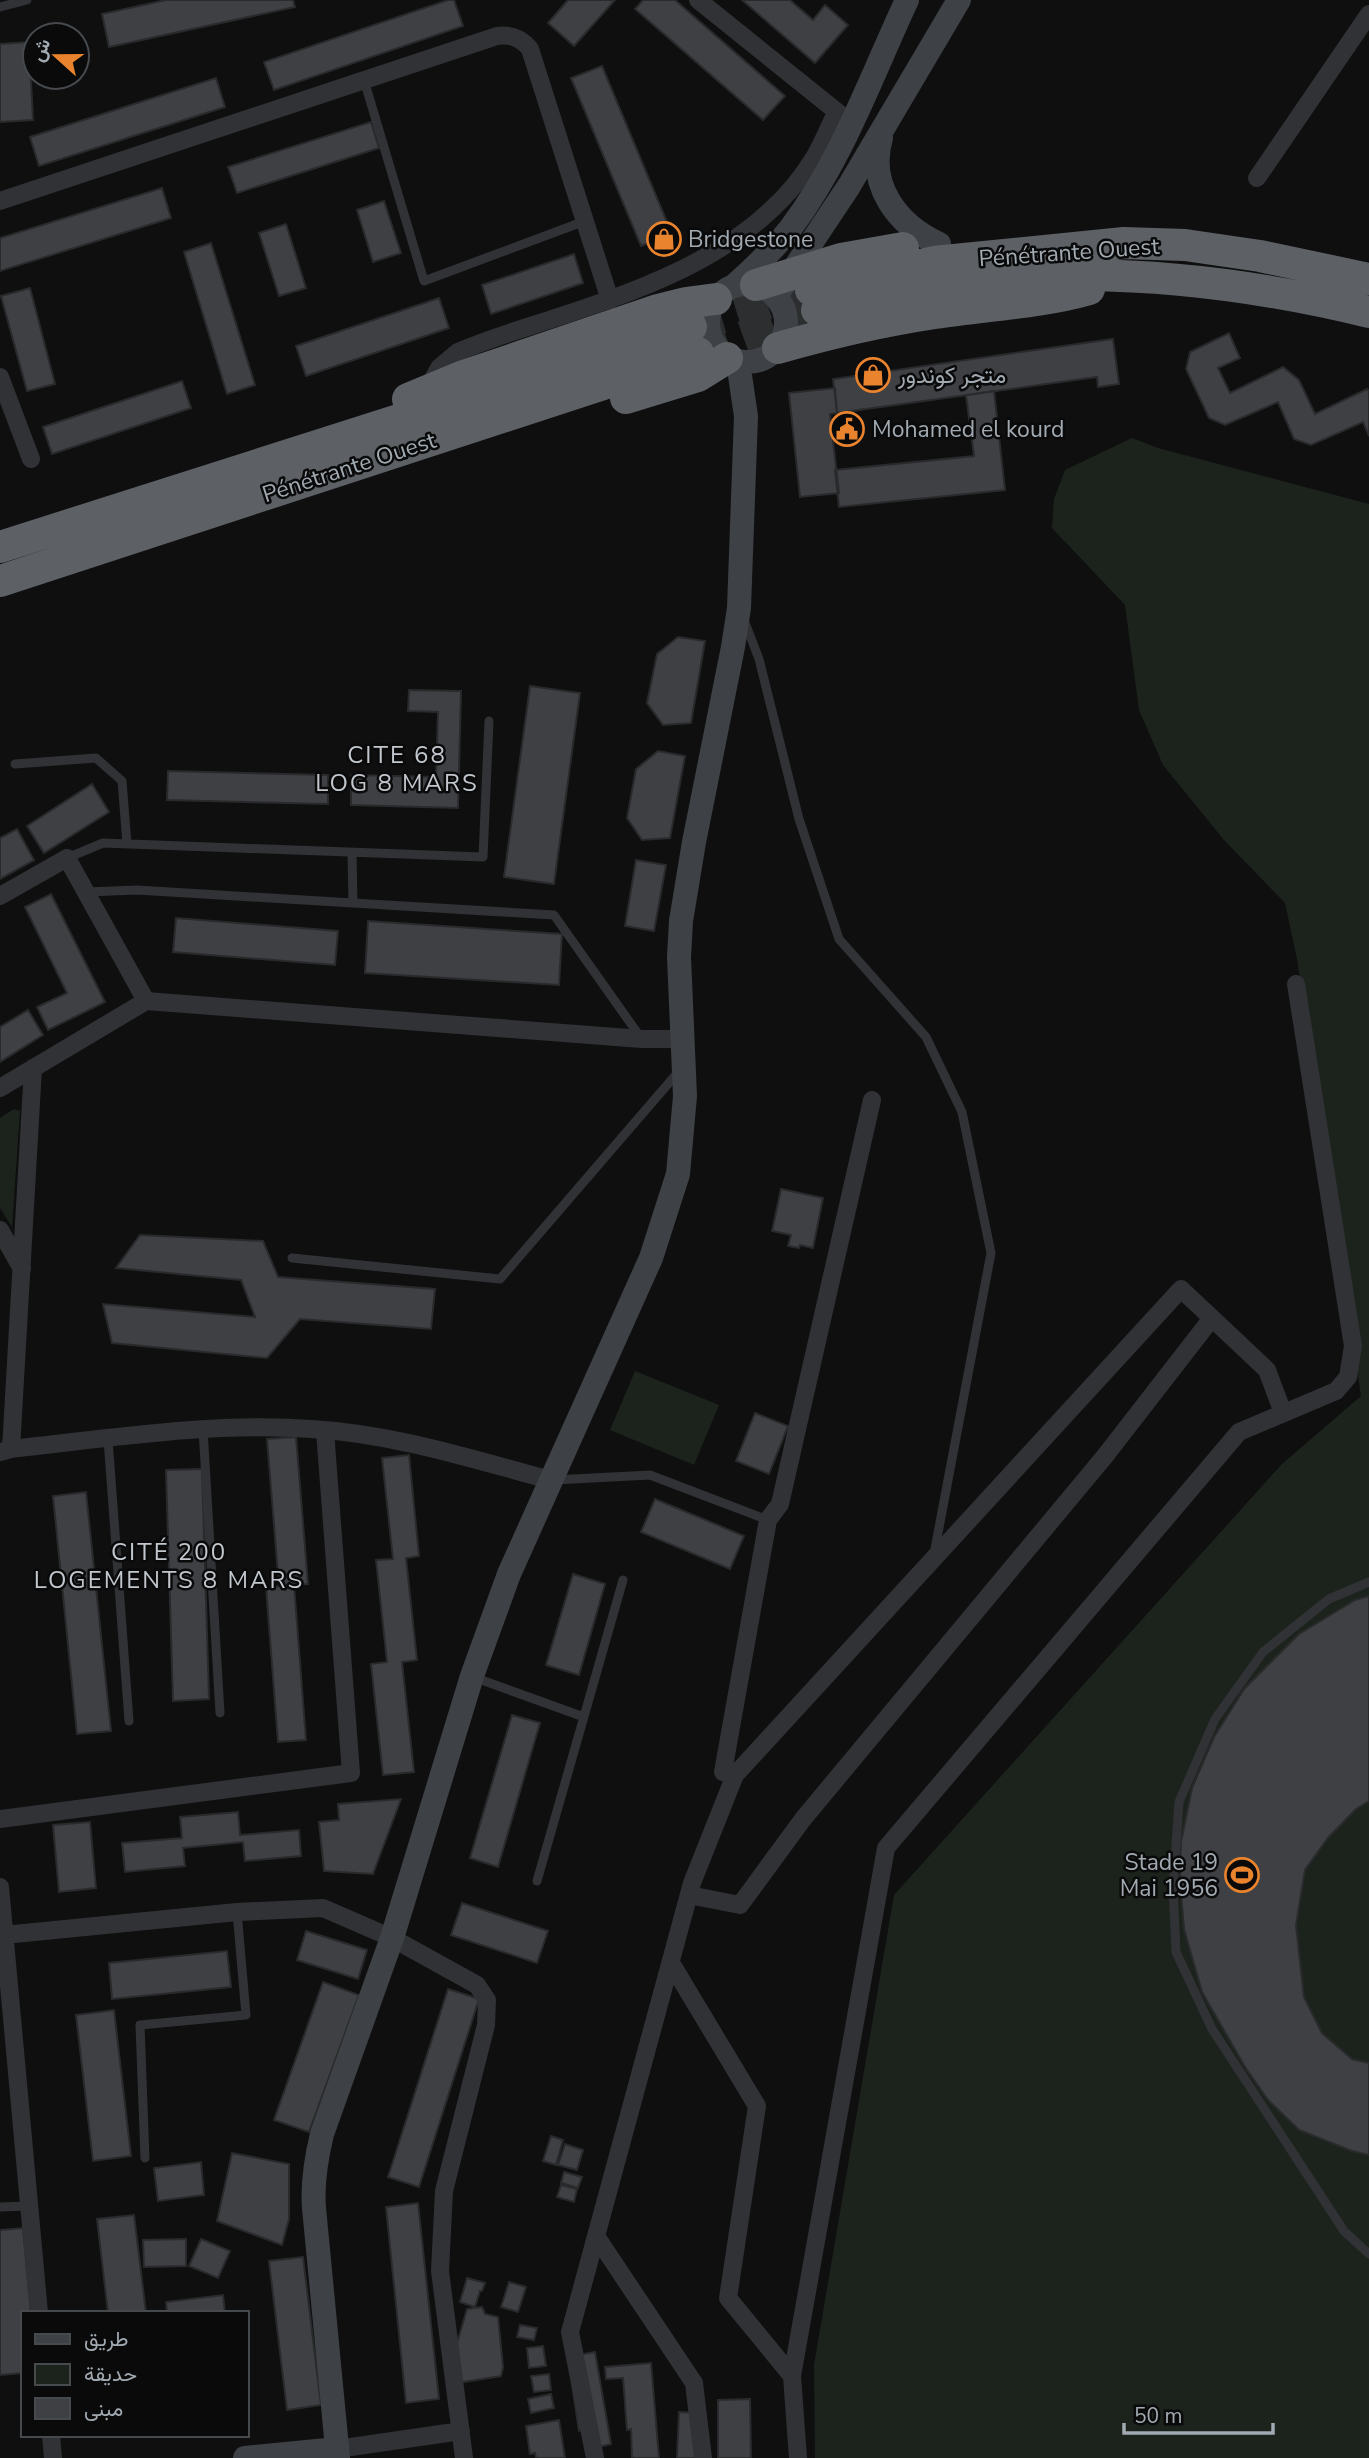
<svg xmlns="http://www.w3.org/2000/svg" width="1369" height="2458" viewBox="0 0 1369 2458" font-family="'Nunito Sans',Vazirmatn,sans-serif">
<style>
.green{fill:#1c231c}
.building{fill:#3e4043;stroke:#292a2c;stroke-width:2}
.lines{fill:none;stroke-linecap:round;stroke-linejoin:round}
.highway-tunnel{stroke:#2c2e30;stroke-width:32;stroke-dasharray:32 16;stroke-linecap:butt}
.lane{stroke:#303235;stroke-width:9}
.street{stroke:#303235;stroke-width:18}
.secondary{stroke:#3e4145;stroke-width:24}
.highway{stroke:#5d6166;stroke-width:32}
.labels{text-anchor:middle;stroke-width:5;stroke-linejoin:round;paint-order:stroke}
.poi-label{font-size:23px;fill:#a1a9b1;stroke:#0a0a0b;text-anchor:start}
.street-label{font-size:23px;fill:#a1a9b1;stroke:#0a0a0b}
.neighbourhood-label{font-size:24px;letter-spacing:2px;fill:#c1c7cd;stroke:#0a0a0b}
</style>
<rect width="100%" height="100%" fill="#0f0f10"/>
<!-- green -->
<path class="green" d="M1132,438L1158,448L1369,504V2458H815L814,2365L894,1895L1282,1464L1361,1396L1297,959L1285,903L1224,840L1163,765L1139,710L1125,605L1052,528L1054,499L1065,470Z
M14,1109L20,1111L12,1227L0,1208V1118Z
M635,1371L719,1405L694,1465L610,1430Z"/>
<!-- building -->
<path class="building" d="M166,0H293L295,7L109,47L102,14Z
M448,0H454L463,26L274,90L264,62Z
M568,0H615L574,46L548,23Z
M643,0H675L785,96L763,120L635,9Z
M742,0H790L813,20L825,5L848,25L815,63Z
M29,42L33,120L0,122V44Z
M602,66L672,234L641,246L571,78Z
M216,78L225,107L39,166L30,137Z
M371,122L379,148L237,193L228,167Z
M162,188L171,218L0,271V238Z
M384,201L401,253L373,262L357,210Z
M286,224L306,288L279,296L259,233Z
M211,243L255,385L227,394L184,252Z
M574,254L583,283L491,314L482,285Z
M30,288L55,384L27,391L1,296Z
M439,298L449,328L306,376L296,346Z
M1229,333L1240,358L1218,368L1230,393L1283,367L1299,380L1315,414L1367,389L1369,391V436L1363,422L1311,445L1294,439L1278,402L1225,425L1209,418L1186,369L1190,352Z
M1113,339L1119,384L1098,387L1097,377L837,413L833,379Z
M182,381L191,408L52,454L43,427Z
M835,388L837,413L830,414L839,493L800,497L789,393Z
M994,391L1005,490L839,507L835,470L974,456L966,395Z
M678,637L705,641L691,723L663,725L647,703L657,654Z
M530,686L580,693L554,884L504,877Z
M409,690L461,691L458,808L351,805V775L436,777L438,712L408,711Z
M658,751L685,756L670,838L642,840L627,818L636,769Z
M168,771L328,775V804L167,800Z
M92,784L109,812L44,853L27,826Z
M17,829L34,860L0,879V838Z
M636,860L666,865L654,931L625,926Z
M51,894L105,1002L48,1030L37,1007L67,993L25,907Z
M176,918L338,931L335,965L173,952Z
M368,921L562,934L559,985L365,973Z
M28,1010L43,1035L0,1062V1027Z
M781,1189L823,1198L813,1248L800,1245L799,1248L788,1246L791,1235L772,1231Z
M140,1235L263,1241L278,1277L435,1289L431,1329L300,1319L267,1358L112,1343L103,1304L255,1317L241,1280L116,1268Z
M755,1413L788,1426L769,1474L736,1461Z
M296,1437L308,1584L294,1585L306,1740L278,1742L266,1587L279,1586L267,1439Z
M409,1455L419,1556L406,1558L417,1660L402,1662L414,1772L383,1775L371,1664L387,1662L376,1560L393,1559L382,1458Z
M202,1469L209,1699L173,1701L166,1470Z
M86,1492L111,1731L77,1734L53,1496Z
M655,1499L744,1536L730,1569L641,1532Z
M573,1574L605,1584L579,1675L546,1665Z
M1369,1596V1801L1356,1809L1328,1838L1305,1870L1296,1925L1304,1997L1322,2033L1352,2059L1369,2063V2155L1352,2151L1299,2130L1268,2100L1245,2067L1202,1992L1184,1929L1180,1881L1181,1842L1192,1788L1214,1737L1244,1689L1299,1634L1355,1600Z
M512,1715L540,1723L498,1867L470,1858Z
M401,1799L373,1874L324,1871L319,1822L339,1820L338,1804Z
M238,1812L240,1835L299,1830L301,1856L245,1861L243,1842L183,1848L185,1866L125,1872L122,1843L182,1838L180,1817Z
M90,1822L96,1888L59,1892L53,1825Z
M462,1903L548,1931L537,1963L451,1935Z
M306,1931L367,1950L358,1979L297,1960Z
M227,1951L231,1987L112,1999L109,1963Z
M323,1982L359,1995L309,2132L274,2120Z
M448,1989L479,1999L419,2187L388,2177Z
M114,2010L131,2156L93,2161L76,2015Z
M551,2136L563,2140L556,2165L543,2161Z
M565,2144L583,2150L577,2170L558,2165Z
M232,2153L289,2164V2219L282,2245L217,2221Z
M201,2162L204,2195L158,2201L154,2168Z
M564,2172L582,2177L578,2188L561,2183Z
M561,2185L577,2189L574,2202L557,2197Z
M418,2203L439,2399L406,2403L386,2207Z
M134,2215L146,2313H108L97,2219Z
M23,2228L31,2313H23V2373L0,2375V2230Z
M186,2239V2266L144,2267L143,2240Z
M201,2239L230,2251L218,2278L189,2266Z
M303,2257L321,2405L287,2410L269,2261Z
M467,2278L485,2283L482,2291H480L475,2307L460,2302Z
M509,2282L526,2287L518,2312L501,2307Z
M223,2295L225,2313H167L166,2302Z
M482,2307L485,2314L498,2317L503,2367L501,2376L457,2383L453,2357L467,2309Z
M520,2325L537,2328L534,2340L517,2337Z
M543,2346L546,2366L529,2368L527,2348Z
M595,2352L611,2444L586,2450L582,2430L579,2431L568,2357Z
M651,2363L659,2458H632L631,2429L627,2430L623,2378L606,2379L605,2367Z
M549,2374L551,2390L534,2392L531,2376Z
M551,2394L554,2408L531,2413L528,2399Z
M750,2399L751,2458H718V2400Z
M679,2412L703,2413L704,2458H677Z
M559,2420L565,2458H536L535,2453L530,2454L526,2426Z"/>
<g class="lines">
<!-- highway-tunnel -->
<path class="highway-tunnel" d="M691,327L811,290
M698,353L817,310"/>
<!-- lane -->
<path class="lane" d="M0,7L27,0
M364,80L424,281L585,221
M744,620L759,659L799,819L839,939L926,1037L962,1112L991,1253L934,1554
M15,764L96,758L122,781L127,844
M67,858L103,843L483,857L489,721
M86,892L137,890L353,903L352,853
M353,903L554,915L641,1038
M292,1258L500,1279L680,1070
M203,1429L220,1713
M108,1439L129,1721
M554,1480L650,1475L768,1520
M1369,1582L1329,1599L1263,1652L1215,1719L1179,1802L1173,1887L1176,1952L1212,2029L1344,2231L1369,2254
M473,1677L584,1717
M537,1881L623,1580
M145,2158L140,2025L246,2015L237,1912
M0,2207L29,2206"/>
<!-- street -->
<path class="street" d="M698,0L846,119
M1257,178L1369,14
M0,201L497,36C511,34 521,38 530,49L610,300
M0,377L31,459
M427,390L439,368L458,352C490,338 525,328 558,317C653,286 761,247 815,156C823,142 829,127 836,113
M0,896L67,858L146,1001
M0,1088L146,1001L642,1039H683
M0,1230L22,1269
M11,1449L33,1068
M0,1452L11,1449C111,1438 212,1422 312,1429C394,1434 472,1459 550,1480
M735,1775L1181,1289L1267,1370L1283,1413
M0,1819L351,1773L325,1431
M0,1887L39,2313
M689,1895L740,1905L803,1819L1105,1456L1212,1318
M4,1935L237,1912L323,1908L392,1938L477,1985L487,2000L486,2025L444,2191L440,2271L464,2458
M671,1963L757,2106L728,2298L792,2376
M596,2236L694,2383L703,2458
M51,2435L53,2458
M337,2449L461,2431
M595,2458L570,2332L692,1883L735,1775L723,1772L768,1520L780,1504L872,1100
M798,2458L792,2376L886,1848L1239,1432L1336,1391L1348,1377L1353,1346L1296,984"/>
<!-- secondary -->
<path class="secondary" d="M881,138C867,186 898,225 939,244
M708 323a39 39 0 1 1 78 0a39 39 0 1 1-78 0Z
M734,286C754,268 773,250 790,229C842,160 871,77 907,0
M776,296L849,186L959,0
M245,2458L337,2449
M338,2458L314,2208C312,2182 316,2159 322,2134L392,1938L472,1676L509,1574L651,1258L678,1174L685,1096L679,957L681,921L694,842L733,647L739,608L746,416L738,362"/>
<!-- highway -->
<path class="highway" d="M756,285L841,259L903,248
M811,290L934,262L1124,243L1185,245L1260,256L1369,279
M817,310C875,298 935,282 994,277C1024,274 1055,275 1085,275C1181,276 1275,289 1369,312
M778,348C830,333 882,321 935,313C986,305 1040,303 1089,289
M626,398L698,376L727,358
M408,399L461,377L658,310L686,303L716,299
M0,547L691,327
M0,581L698,353"/>
</g>
<!-- icons -->
<defs>
<g id="shop-ring" transform="scale(1.75)"><circle r="9.5" fill="#0a0a0b" stroke="#e9832e" stroke-width="1.5"/><path d="M-5-2.5h2.3a2.7 3.5 0 0 1 5.4 0H5L5.5 6h-11ZM-1.5-2.5h3a1.5 2.3 0 0 0-3 0Z" fill="#e9832e"/></g>
<g id="civic-ring" transform="scale(1.75)"><circle r="9.5" fill="#0a0a0b" stroke="#e9832e" stroke-width="1.5"/><path d="M-.6-6.5H3V-4.5H.6V-3L4-1V1h2V6H-6V1h2V-1L-.6-3ZM-1.2 2.5V6h2.4V2.5Z" fill="#e9832e"/></g>
<g id="stadium-ring" transform="scale(1.75)"><circle r="9.5" fill="#0a0a0b" stroke="#e9832e" stroke-width="1.5"/><path d="M0-5a6.5 5 0 1 0 0 10a6.5 5 0 1 0 0-10ZM-3.5-1.8h7v3.6h-7Z" fill="#e9832e"/></g>
</defs>
<g fill-rule="evenodd">
<use href="#shop-ring" x="664" y="239"/>
<use href="#shop-ring" x="873" y="375"/>
<use href="#civic-ring" x="847" y="429"/>
<use href="#stadium-ring" x="1242" y="1875"/>
</g>
<g class="labels">
<!-- poi labels -->
<g class="poi-label">
<text x="688" y="247">Bridgestone</text>
<text x="898" y="383">متجر كوندور</text>
<text x="872" y="437">Mohamed el kourd</text>
<text x="1218" y="1870" text-anchor="end">Stade 19<tspan x="1218" dy="26">Mai 1956</tspan></text>
</g>
<!-- street labels -->
<g class="street-label">
<text transform="translate(1069 252) rotate(-4)" y="8">Pénétrante Ouest</text>
<text transform="translate(349 467) rotate(-18)" y="8">Pénétrante Ouest</text>
</g>
<!-- neighbourhood labels -->
<g class="neighbourhood-label">
<text x="397" y="763">CITE 68<tspan x="397" dy="28">LOG 8 MARS</tspan></text>
<text x="169" y="1560">CITÉ 200<tspan x="169" dy="28">LOGEMENTS 8 MARS</tspan></text>
</g>
</g>
<!-- legend -->
<rect x="21" y="2311" width="228" height="126" fill="#0a0a0b" stroke="#464a4d" stroke-width="2"/>
<rect x="35" y="2334" width="35" height="10" fill="#3e4145" stroke="#464a4d" stroke-width="2"/>
<text x="84" y="2346" font-size="21" fill="#a1a9b1">طريق</text>
<rect x="35" y="2364" width="35" height="21" fill="#1c231c" stroke="#464a4d" stroke-width="2"/>
<text x="84" y="2381" font-size="21" fill="#a1a9b1">حديقة</text>
<rect x="35" y="2398" width="35" height="21" fill="#3e4043" stroke="#464a4d" stroke-width="2"/>
<text x="84" y="2416" font-size="21" fill="#a1a9b1">مبنى</text>
<!-- north arrow -->
<g transform="translate(56 56) rotate(291)"><circle r="33" fill="#0a0a0b" stroke="#464a4d" stroke-width="2"/>
<path d="M0-5L12 26L0 18L-12 26Z" fill="#e9832e"/>
<text y="-10" font-size="19" font-weight="bold" text-anchor="middle" fill="#a1a9b1">ش</text>
</g>
<!-- scale -->
<path d="M1124 2423v10h149v-10" fill="none" stroke="#a1a9b1" stroke-width="3.5"/>
<text x="1134" y="2423" font-size="21" fill="#a1a9b1" stroke="#0a0a0b" stroke-width="5" paint-order="stroke">50 m</text>
</svg>
